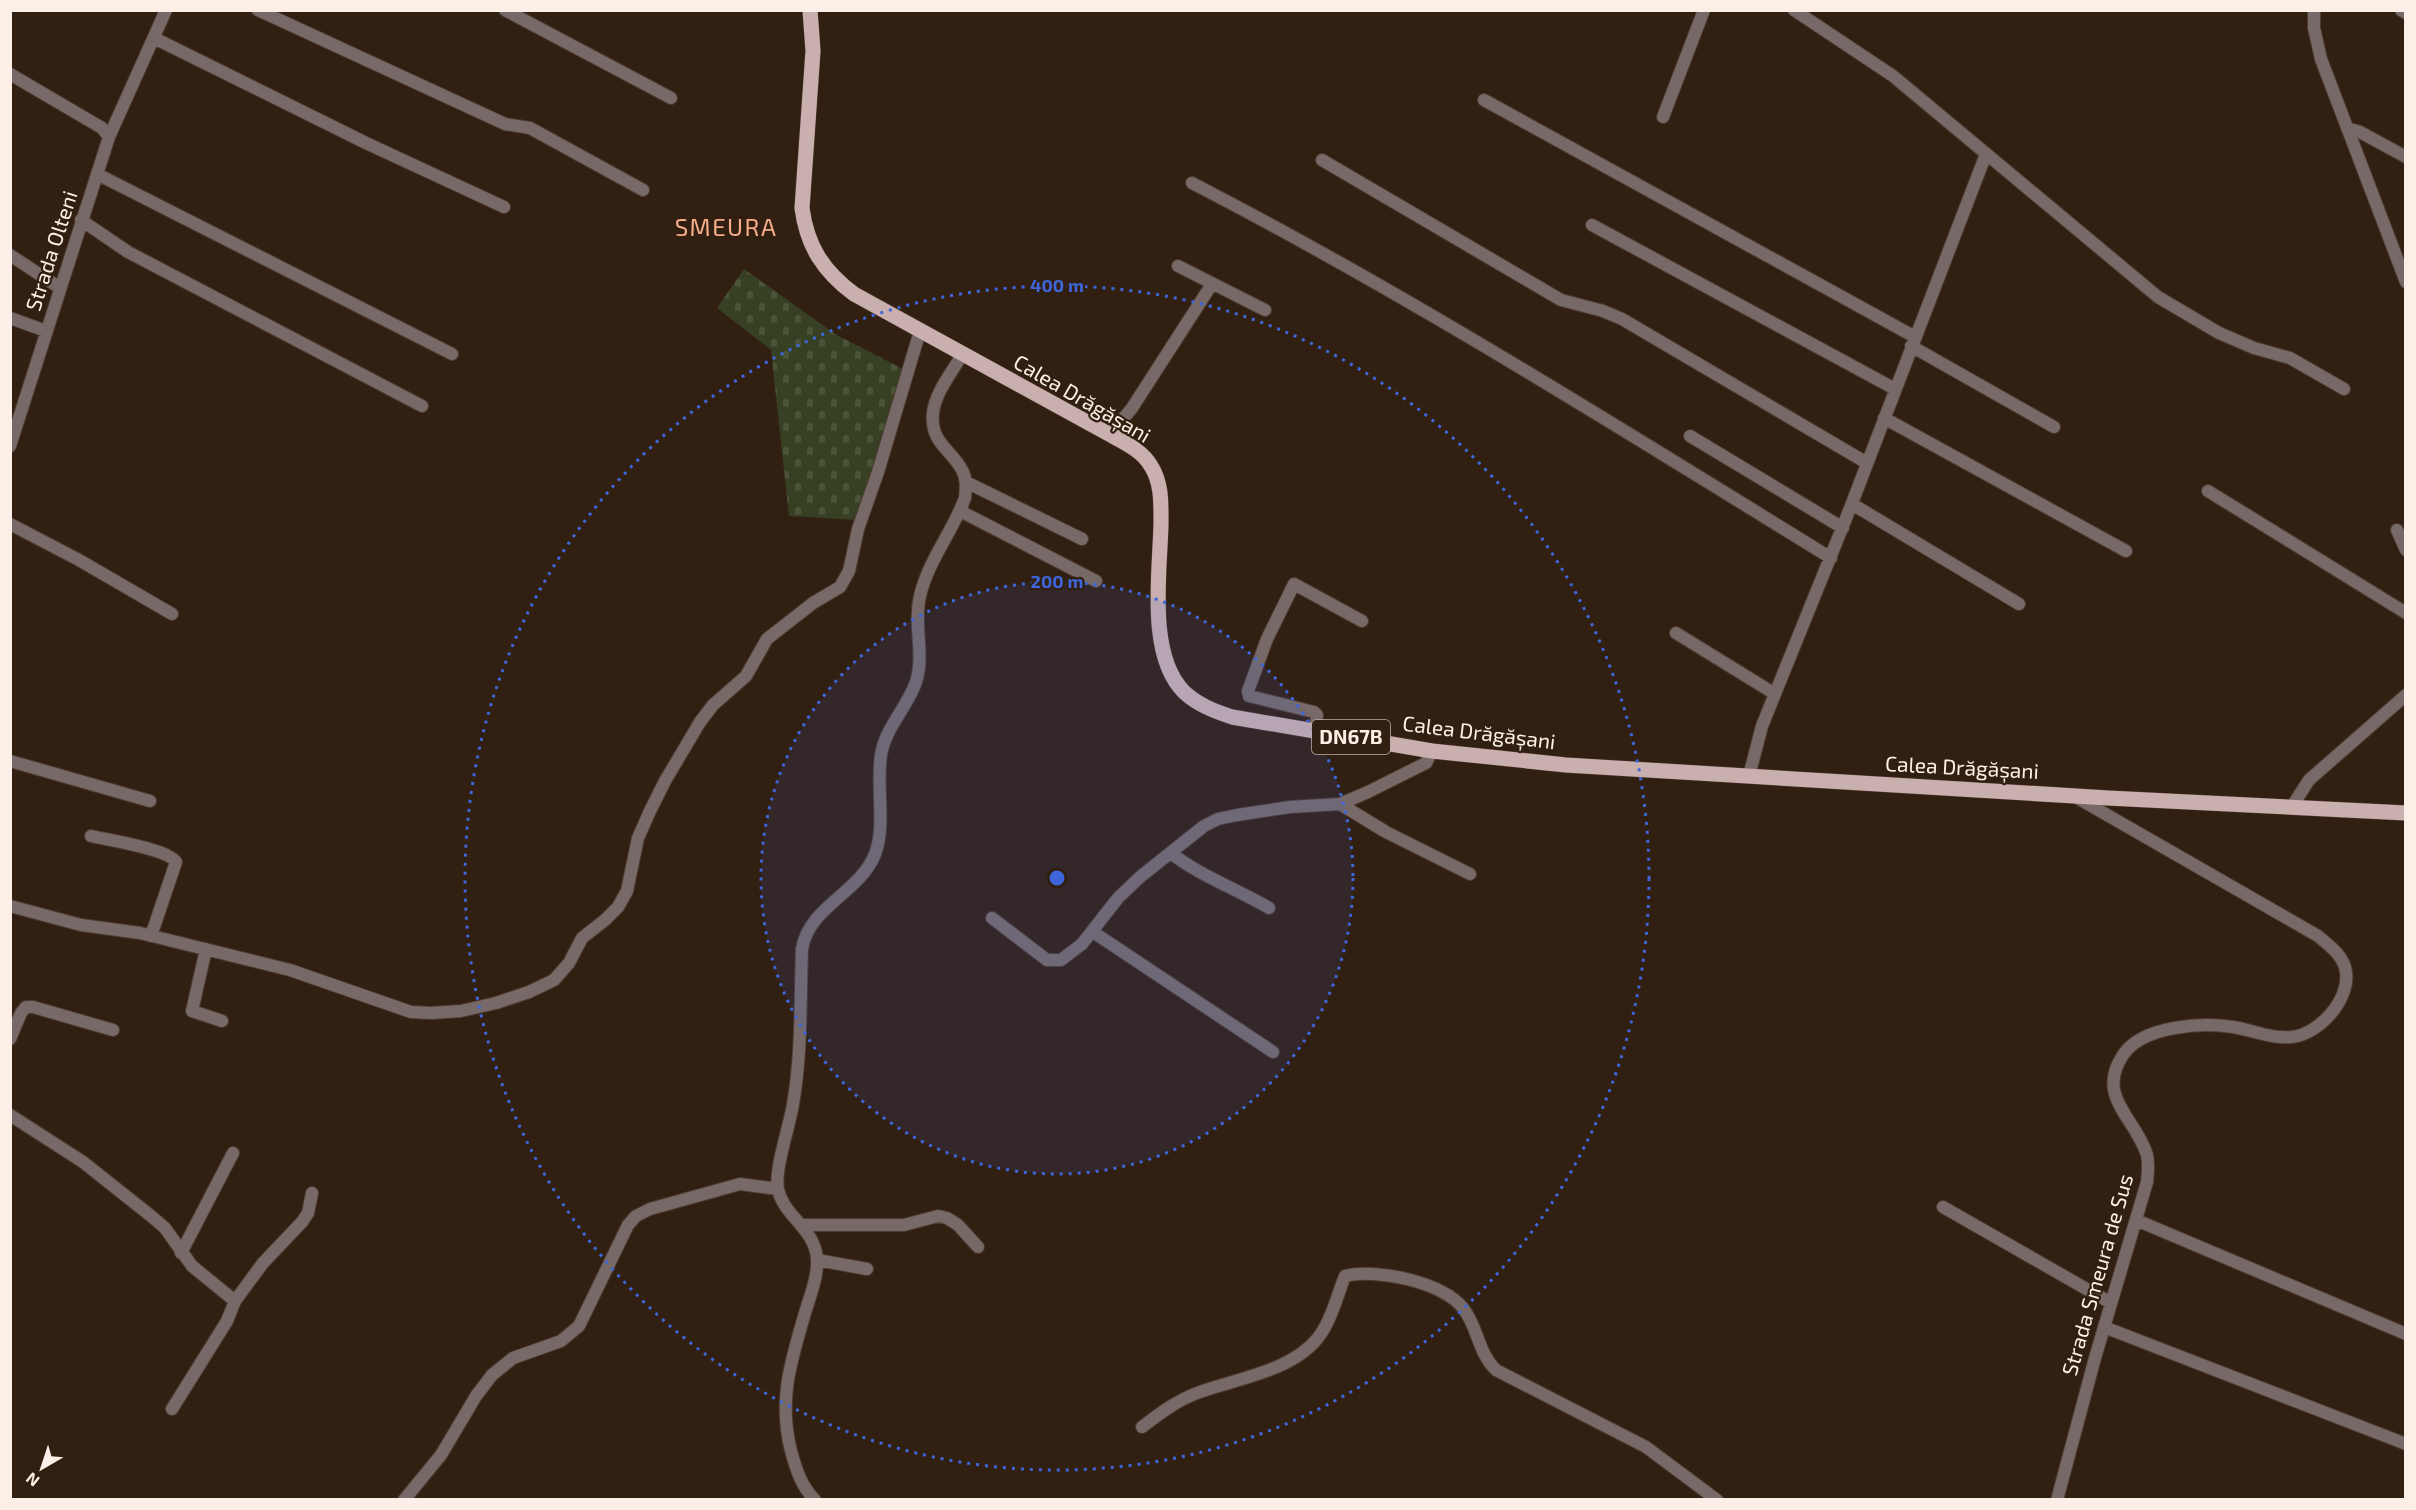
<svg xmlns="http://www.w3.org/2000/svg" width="2416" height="1510" viewBox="0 0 2416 1510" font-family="'Exo 2',sans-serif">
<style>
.cemetery{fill:url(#cemetery-stones)}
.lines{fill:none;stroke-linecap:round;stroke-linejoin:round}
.minor-casing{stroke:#4d3c30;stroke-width:14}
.major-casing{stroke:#4d3c30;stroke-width:16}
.minor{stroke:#766968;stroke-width:12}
.major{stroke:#c9afad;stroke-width:15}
.ring{fill:none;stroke:#3e66da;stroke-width:3;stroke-dasharray:3 6}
.labels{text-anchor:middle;stroke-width:4.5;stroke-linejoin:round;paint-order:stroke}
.shield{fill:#311f12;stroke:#bfb1a7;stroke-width:1.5}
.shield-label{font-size:20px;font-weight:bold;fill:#fcefe7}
.street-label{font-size:21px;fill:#fcefe7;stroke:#311f12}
.quarter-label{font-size:24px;letter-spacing:1.5px;fill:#f7ac8a;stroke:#311f12}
.centre{fill:#3e66da;stroke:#311f12;stroke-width:3}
.ring-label{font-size:18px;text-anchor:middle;font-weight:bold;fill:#3e66da;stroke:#311f12;stroke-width:4.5;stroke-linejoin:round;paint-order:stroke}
</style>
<defs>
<pattern id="cemetery-stones" width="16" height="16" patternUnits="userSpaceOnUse" patternTransform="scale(1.5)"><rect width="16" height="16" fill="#374023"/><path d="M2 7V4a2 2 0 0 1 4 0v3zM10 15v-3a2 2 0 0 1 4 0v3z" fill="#4b5338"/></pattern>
</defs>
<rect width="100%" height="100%" fill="#311f12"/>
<!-- cemetery -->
<path class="cemetery" d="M744,269L835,334L903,369L857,520L789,516L771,350L717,308Z"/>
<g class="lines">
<!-- minor casing -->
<g class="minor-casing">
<path id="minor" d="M258,10L505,124L530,128L643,190
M505,10L671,98
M1794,10L1893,76L2158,297L2219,333L2254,348L2290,358L2344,389
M2314,10V28L2321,59L2406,282
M2401,10L2406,13
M154,38L366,143L504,207
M10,74L102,128L109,137L10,446
M1484,100L1915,337
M1663,117L1704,10
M2347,128L2360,132L2406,157
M109,137L166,10
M1322,160L1561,300L1603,311L1622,319L1867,463
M97,174L452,354
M1192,183C1411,296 1621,429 1831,558
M81,220L128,252L422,406
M1592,225L1895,389
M10,255L60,288
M1178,266L1265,310
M10,318L46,331
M1911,346L2054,427
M1884,418L2126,551
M1107,433L1118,425L1132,408L1212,284
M1690,436L1843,528
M966,482L1082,539
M2208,491L2406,613
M1852,504L2019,604
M960,511L1096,581
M10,524L79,560L172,614
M2397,530L2406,550
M1676,633L1775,694
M1315,731L1317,715L1314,712L1249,696L1248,691L1267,639L1294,584L1362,621
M10,761L150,801
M1749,776L1762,726L1849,511L1986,154
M1340,804L1386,832L1470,874
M2291,808L2309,780L2406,695
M91,836C108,840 168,849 176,862L151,936
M1171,853C1200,876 1237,889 1269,908
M10,906L81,925L140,933L290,970L411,1012L431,1013L461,1011L496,1003L529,992L554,980L569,963L582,938L605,920L618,907L627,891L638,838L650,811L665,781L700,722L713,705L746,676L767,639L813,603L840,587L849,571L858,529L878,472L920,331
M992,918L1047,960H1061L1082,944L1118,898L1140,877L1204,826L1218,819L1237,815L1290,807L1340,804L1368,792L1426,763L1432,751
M1093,932L1273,1052
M206,949L192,1011L222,1021
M10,1039L21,1013L26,1007H33L113,1030
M10,1115L83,1162L151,1216L165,1228L192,1266L235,1301
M1943,1207L2111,1303
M2136,1220L2406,1334
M803,1225H904L938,1216L947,1218L958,1225L978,1247
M181,1253L233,1153
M817,1260L867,1269
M2104,1327L2406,1444
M172,1409L227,1321L235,1301L263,1263L302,1222L308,1213L312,1193
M1142,1427C1159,1414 1176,1401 1197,1393C1234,1379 1290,1372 1317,1339C1331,1322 1337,1296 1345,1276C1376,1268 1442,1282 1463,1308C1478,1327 1478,1353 1496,1370L1646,1447L1717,1500
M404,1500L441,1455L476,1396L492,1375L513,1358L561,1341L579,1326L628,1225L636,1216L650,1209L740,1184L778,1189
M815,1500C801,1486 796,1469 791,1451C778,1400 791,1361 805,1313C810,1296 818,1277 817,1259C815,1228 783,1216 778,1189C774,1170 790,1125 793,1104C802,1053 800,1001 802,949C809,906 860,893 875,854C886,826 876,786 881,755C885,728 907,708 916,682C925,654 913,625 920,596C928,561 953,531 965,498C966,488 967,479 962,470C951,449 930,443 933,413C935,393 952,372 962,355
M2057,1500L2095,1358L2147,1182C2148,1173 2149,1164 2147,1155C2136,1118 2095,1097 2123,1055C2142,1026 2201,1022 2233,1027C2253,1030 2271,1039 2292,1037C2319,1034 2350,1000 2346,972C2344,956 2330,946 2318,936L2074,796"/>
</g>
<!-- major casing -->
<g class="major-casing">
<path id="major" d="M810,10L813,51L802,208C807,246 823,271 854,294L1107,433C1123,442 1142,450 1151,466C1162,483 1161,504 1161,524C1160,572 1147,655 1184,692C1198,705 1214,711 1232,717L1432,751L1566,765L2108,798L2406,813"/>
</g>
<!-- minor -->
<use href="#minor" class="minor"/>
<!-- major -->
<use href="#major" class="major"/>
</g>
<!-- distance rings -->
<circle cx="1057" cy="878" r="296" fill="#3e66da" fill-opacity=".12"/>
<g class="ring">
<circle cx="1057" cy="878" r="296"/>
<circle cx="1057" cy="878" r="592"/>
</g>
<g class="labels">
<!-- shield labels -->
<rect class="shield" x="1312" y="720" width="78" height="34" rx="4.5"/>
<g class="shield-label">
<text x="1351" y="744">DN67B</text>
</g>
<!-- street labels -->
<g class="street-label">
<text transform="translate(52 251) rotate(-72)" y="7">Strada Olteni</text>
<text transform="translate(1082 399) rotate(30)" y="7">Calea Drăgășani</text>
<text transform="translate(1479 733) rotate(7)" y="7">Calea Drăgășani</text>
<text transform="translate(1962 768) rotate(3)" y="7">Calea Drăgășani</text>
<text transform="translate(2098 1275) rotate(-74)" y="7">Strada Smeura de Sus</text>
</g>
<!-- quarter labels -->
<g class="quarter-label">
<text x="726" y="236">SMEURA</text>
</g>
</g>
<circle cx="1057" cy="878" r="9" class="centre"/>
<g class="ring-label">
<text x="1057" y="292">400 m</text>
<text x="1057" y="588">200 m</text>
</g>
<!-- border -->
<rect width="2416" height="1510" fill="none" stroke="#fcefe7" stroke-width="24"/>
<!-- north arrow -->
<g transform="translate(42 1468) rotate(219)" stroke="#311f12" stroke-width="4.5" paint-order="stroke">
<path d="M0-4.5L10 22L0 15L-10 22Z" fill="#fcefe7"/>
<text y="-9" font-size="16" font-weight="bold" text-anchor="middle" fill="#fcefe7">N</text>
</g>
</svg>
